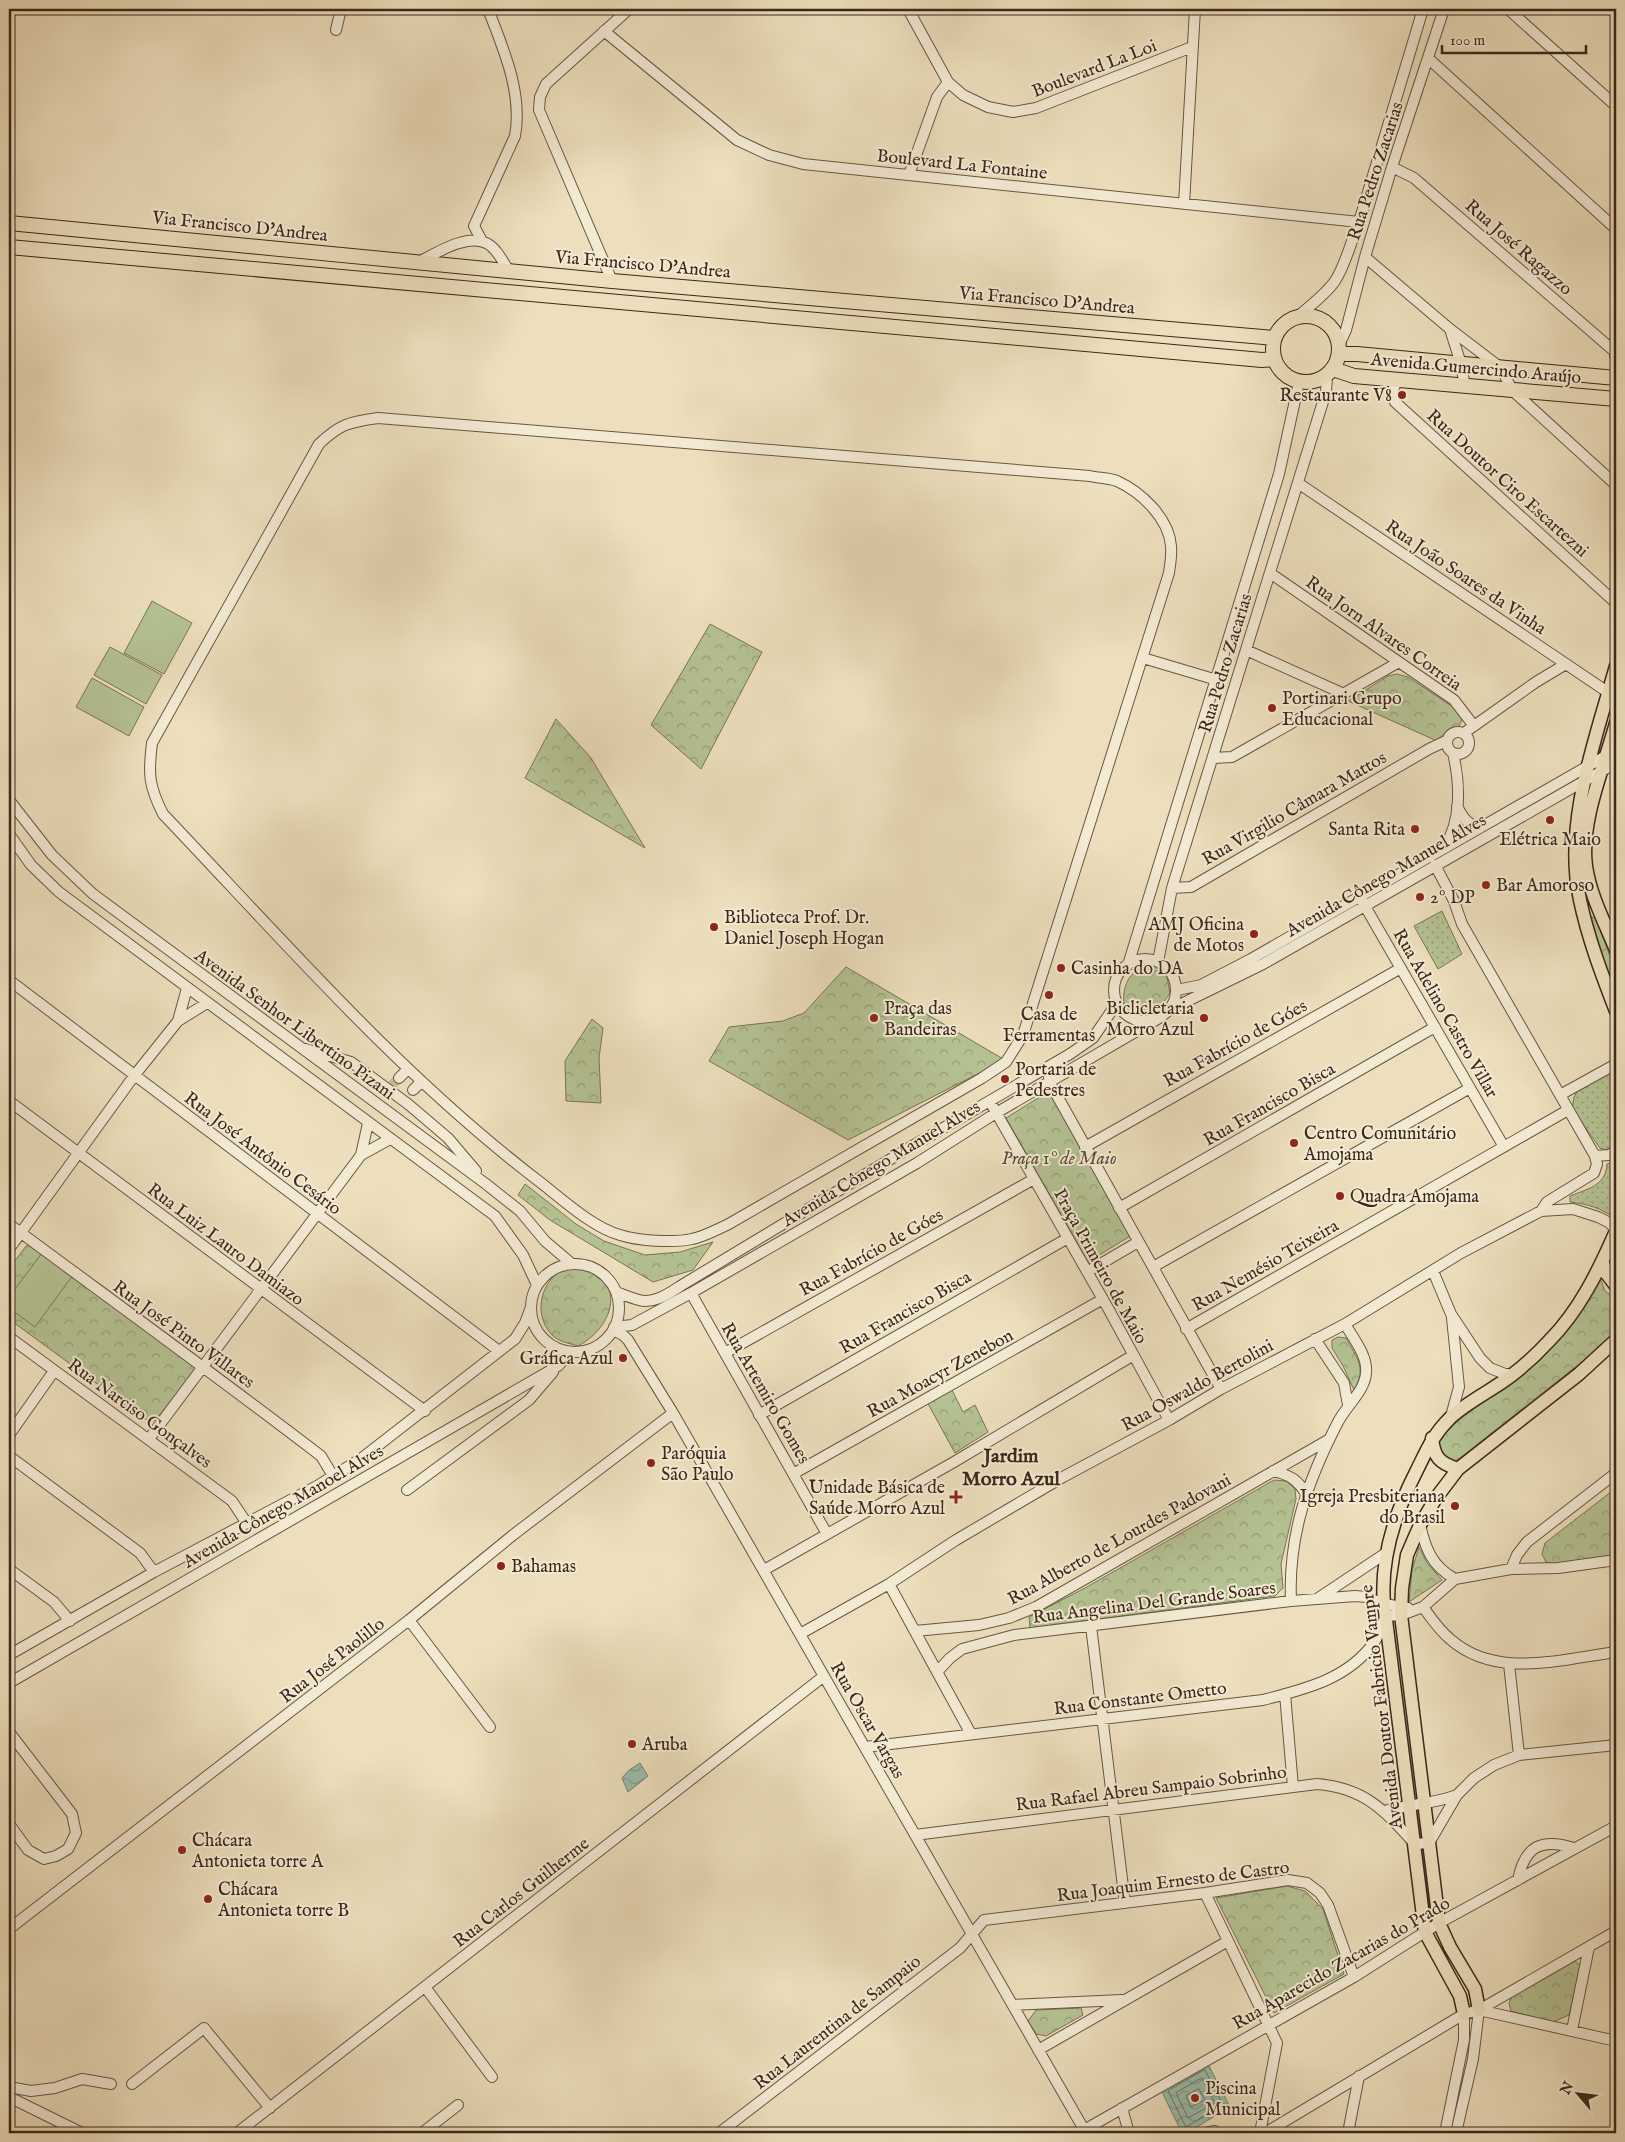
<svg xmlns="http://www.w3.org/2000/svg" width="1625" height="2142" viewBox="0 0 1625 2142" font-family="'IM FELL English',serif">
<style>
.grass{fill:url(#grass-dots);stroke:#787557}
.forest{fill:url(#forest-crowns);stroke:#787557}
.pitch{fill:#b5c293;stroke:#787557}
.water{fill:url(#water-waves);stroke:#748172}
.lines{fill:none;stroke-linecap:round;stroke-linejoin:round}
.shore{stroke:#6b7264;stroke-width:1}
.minor-tunnel{stroke:#caba9d;stroke-width:10;stroke-dasharray:10 5;stroke-linecap:butt}
.minor-casing{stroke:#685644;stroke-width:12}
.major-casing{stroke:#3c281b;stroke-width:15}
.highway-casing{stroke:#3c281b;stroke-width:16}
.minor{stroke:#f3ead4;stroke-width:10}
.major{stroke:#eddfbd;stroke-width:12}
.highway{stroke:#eddfbd;stroke-width:14}
.poi-dot{fill:#8f2418;stroke:#f3ead4;stroke-width:2}
.labels{text-anchor:middle;stroke-width:4;stroke-linejoin:round;paint-order:stroke}
.street-label{font-size:18px;fill:#3c281b;stroke:#f3ead4}
.poi-label{font-size:18px;fill:#3c281b;stroke:#f3ead4;text-anchor:start}
.park-label{font-size:18px;font-style:italic;fill:#5a4e39;stroke:#f3ead4}
.quarter-label{font-size:20px;font-weight:bold;fill:#3c281b;stroke:#f3ead4}
</style>
<defs>
<pattern id="grass-dots" width="8" height="8" patternUnits="userSpaceOnUse" patternTransform="scale(1.25)"><rect width="8" height="8" fill="#b5c293"/><path d="M2 2h.1M6 6h.1" fill="none" stroke="#949e77" stroke-width="1.8" stroke-linecap="round"/></pattern>
<pattern id="forest-crowns" width="20" height="18" patternUnits="userSpaceOnUse" patternTransform="scale(1.25)"><rect width="20" height="18" fill="#b5c293"/><path d="M2 6a3 3 0 1 1 6 0M12 15a3 3 0 1 1 6 0" fill="none" stroke="#949e77"/></pattern>
<pattern id="water-waves" width="16" height="10" patternUnits="userSpaceOnUse" patternTransform="scale(1.25)"><rect width="16" height="10" fill="#9abdac"/><path d="M0 5q4-4 8 0t8 0" fill="none" stroke="#7f9a8b"/></pattern>
</defs>
<rect width="100%" height="100%" fill="#eddfbd"/>
<filter id="stains"><feTurbulence type="fractalNoise" baseFrequency=".004" numOctaves="4"/><feColorMatrix values="0 0 0 0 .2 0 0 0 0 .09 0 0 0 0 .02 0 0 0 .5 -.17"/></filter>
<radialGradient id="worn" r=".72"><stop offset=".6" stop-color="#630" stop-opacity="0"/><stop offset="1" stop-color="#630" stop-opacity=".3"/></radialGradient>
<!-- grass -->
<path class="grass" d="M1442,911L1462,954L1438,969L1414,926Z
M1610,1072L1616,1073V1149L1606,1150L1600,1148L1572,1109L1574,1097L1577,1092Z
M1616,1161V1219C1601,1208 1588,1204 1570,1202V1196C1587,1189 1606,1186 1607,1164Z"/>
<!-- forest -->
<path class="forest" d="M710,624L762,652L701,769L651,725Z
M1397,674L1408,677L1462,713C1463,730 1450,734 1437,741L1348,701L1388,676Z
M556,719L591,758L645,848L525,778Z
M1595,917L1616,972V997L1588,918Z
M1152,965L1161,967L1167,977L1170,993C1158,1011 1146,1023 1125,1009C1120,989 1129,967 1152,965Z
M846,967L1005,1060L848,1140L709,1061L729,1027L783,1021L804,1013Z
M592,1019L603,1028L599,1058L601,1103L566,1101L565,1061Z
M1051,1090L1132,1235L1088,1262L1006,1118Z
M525,1184L576,1224L604,1241L645,1255L680,1252L713,1242L693,1270L653,1282L550,1220L518,1195Z
M26,1246H31L193,1365L194,1369L192,1374L158,1417L153,1421L145,1419L9,1319V1269Z
M573,1266C627,1273 618,1325 578,1346C569,1343 559,1342 552,1335C530,1312 543,1272 573,1266Z
M1600,1278L1605,1291L1616,1299V1332L1593,1353L1460,1458L1454,1461L1440,1458L1437,1443C1458,1415 1488,1402 1514,1380C1534,1364 1553,1348 1570,1327C1582,1313 1590,1294 1600,1278Z
M1338,1337L1346,1338C1357,1358 1367,1368 1354,1390L1343,1366L1332,1348V1340Z
M951,1388L963,1412L975,1405L988,1432L955,1453L927,1402Z
M1274,1480L1286,1481L1295,1489L1296,1499L1281,1564L1283,1588L1275,1596L1030,1628L1029,1617L1085,1588Z
M1616,1488V1557L1557,1565L1546,1562L1542,1554L1545,1543Z
M1419,1547L1427,1563L1442,1580L1409,1602L1412,1570Z
M1287,1886L1305,1891L1323,1909L1344,1974L1274,2013L1216,1898Z
M1575,1961L1581,1966L1569,2015L1553,2022L1511,2011L1509,2003L1512,1996Z
M1081,2008L1083,2015L1046,2036L1036,2034L1028,2021L1036,2010Z"/>
<!-- pitch -->
<path class="pitch" d="M152,601L192,623L164,674L124,653Z
M110,647L162,675L146,704L94,675Z
M92,678L144,707L129,736L76,707Z
M42,1253L73,1275L35,1327L9,1308V1297Z"/>
<!-- water -->
<path class="water" d="M640,1763L648,1776L628,1792L622,1778L628,1771Z
M1207,2062L1230,2107L1187,2133H1182L1160,2088Z"/>
<g class="lines">
<!-- shore -->
<path class="shore" d="M1205,2070L1223,2105L1186,2127L1168,2091Z
M1202,2078L1215,2103L1188,2118L1176,2093Z
M1199,2089L1205,2100L1191,2107L1186,2096Z"/>
<!-- minor-tunnel -->
<path class="minor-tunnel" d="M391,1086L399,1078"/>
<!-- minor casing -->
<g class="minor-casing">
<path id="minor" d="M908,9L948,82L963,95L988,107L1013,112L1036,108L1192,47
M1508,9L1616,106
M336,30L341,9
M604,31L737,140L769,155L803,164L1359,222
M1429,59L1616,229
M1392,167L1414,178L1614,351L1616,359
M909,175L937,97L948,82
M1184,204L1195,9
M482,241L474,226L515,136C523,93 503,48 488,9
M1365,257L1450,329L1501,368L1512,390L1616,485
M419,262C436,253 469,232 488,244C497,249 503,262 509,271
M612,281L539,110L540,97L546,84L629,9
M1297,317C1310,306 1325,295 1335,281C1346,264 1351,241 1359,222L1423,9
M1450,329L1461,364L1465,387
M1340,343L1346,330L1365,257L1392,167L1444,9
M1397,380L1392,393L1395,402L1616,603
M378,418L1090,476C1098,478 1109,478 1117,481C1141,492 1169,518 1171,546C1172,555 1170,565 1169,573L1023,1035L1006,1062L982,1078L727,1225C716,1230 703,1237 692,1239C673,1243 639,1241 620,1235C591,1227 560,1197 536,1179C398,1073 283,940 163,814C149,786 148,775 152,743L319,444C340,424 349,422 378,418Z
M1298,483L1566,664L1609,693L1616,696
M1270,573L1454,700L1474,726
M1246,650L1344,694
M1143,658L1217,680
M1447 743a11 11 0 1 1 22 0a11 11 0 1 1-22 0Z
M1464,733L1536,682L1566,664
M1213,758L1232,757L1399,662
M9,800L52,855L93,894L486,1184L520,1211L545,1241L572,1264
M1457,806C1463,818 1467,824 1480,828
M9,834L31,865L59,892L495,1216L523,1255L537,1285
M1444,848C1462,821 1460,783 1453,753
M1435,865L1454,901L1462,924L1595,1156L1597,1164L1594,1173L1547,1202L1541,1211
M1172,888L1191,887L1429,749L1446,741
M1362,901L1504,1147
M1114 990a31 31 0 1 1 62 0a31 31 0 1 1-62 0Z
M1158,962L1172,888L1326,392L1327,375
M1128,965L1279,474L1299,382
M9,980L499,1351
M1177,990L1201,985L1251,959L1616,750
M1169,1010L1263,964L1616,763
M178,1021L187,988
M306,1049L351,1062L408,1104L448,1138L476,1171
M1059,1064C1052,1070 1047,1073 1050,1083L1221,1389
M399,1078L408,1069
M413,1090L421,1082
M1560,1095L1616,1064
M9,1101L425,1411
M993,1107L1109,1310L1169,1420
M1085,1147L1401,968
M361,1155L390,1139
M1595,1156L1609,1155L1616,1151
M1119,1208L1435,1027
M9,1224C113,1301 218,1377 321,1456L333,1476
M9,1249L134,1076L178,1021L207,1003
M531 1308a44 44 0 1 1 88 0a44 44 0 1 1-88 0Z
M1153,1267L1470,1088
M1433,1271L1451,1314L1480,1358L1490,1368L1505,1374H1513
M1087,1272L1138,1242
M616,1292C624,1295 631,1298 639,1300C656,1305 673,1290 687,1282L909,1148L1070,1054L1093,1038L1117,1003
M691,1293L827,1534
M614,1327L632,1325L691,1293L917,1163L996,1113L1161,1017
M1186,1329L1568,1110
M613,1330L623,1335L628,1340L673,1413L1086,2133
M9,1337L232,1501L246,1522
M1315,1339L1344,1383L1348,1405
M725,1353L1034,1179
M759,1415L1068,1238
M1451,1416L1459,1387L1452,1318
M9,1435L54,1371
M149,1439L361,1155L368,1123
M9,1456L140,1553L154,1572
M1273,1471C1290,1475 1298,1480 1306,1494
M793,1474L1103,1299
M407,1490L529,1400L553,1372
M1420,1525C1426,1550 1432,1566 1455,1579
M9,1569L54,1602L70,1621
M1511,1569L1517,1555L1527,1542L1616,1473
M764,1570L954,1462L1132,1356
M889,1584L971,1734
M1317,1599L1386,1553
M1291,1601C1288,1535 1308,1480 1338,1422C1346,1406 1365,1391 1366,1373C1368,1356 1353,1338 1345,1324
M1423,1607C1431,1618 1439,1630 1450,1639C1496,1680 1562,1659 1616,1652
M409,1620L490,1727
M1091,1626L1125,1903
M915,1631L979,1625L1009,1618L1036,1607L1328,1440
M800,1634L889,1584L956,1540L1063,1477L1169,1420L1221,1389L1345,1324L1461,1253L1541,1211L1573,1209L1598,1217L1610,1223L1616,1231
M9,1655L154,1572L317,1486L362,1458L515,1339L525,1323L531,1307
M1509,1664L1519,1755
M937,1672L950,1658L962,1649L1014,1635L1291,1601L1355,1596L1367,1597L1384,1604L1408,1608
M9,1683L558,1366L571,1352
M1285,1694L1293,1787
M9,1732L72,1814L76,1833L68,1849L56,1856L44,1859L28,1850L9,1824
M865,1747L1263,1700C1305,1689 1349,1679 1375,1641C1379,1634 1382,1624 1386,1616L1401,1615L1423,1607L1455,1579L1511,1569L1558,1568L1616,1560
M1385,1811C1409,1804 1434,1804 1457,1795
M915,1835L1317,1784C1365,1788 1384,1810 1415,1844L1429,1843L1457,1795L1474,1778L1494,1765L1519,1755L1616,1745
M1518,1880C1525,1845 1542,1838 1574,1848
M1205,1893L1277,2043L1260,2133
M9,1929L409,1620L513,1535L673,1413
M425,1987L492,2077
M1013,2005L1122,2000
M1572,2030L1589,1947
M1038,2050L1228,1941
M132,2084L204,2028L270,2108
M9,2087L31,2091L55,2088L82,2079L111,2084
M9,2097L82,2133
M1122,2108L1129,2133
M1084,2130L1354,1977L1439,1923L1616,1826
M237,2133L824,1676
M422,2133L458,2105
M719,2133L960,1948L984,1920L1205,1893L1288,1880L1307,1883L1320,1893L1328,1905L1354,1977
M1204,2133L1215,2131L1217,2133
M1265,2133L1464,2014L1479,2010L1616,1931
M1348,2133L1359,2076
M1445,2133L1464,2040V2014
M1456,2133L1473,2059L1479,2010L1616,2041"/>
</g>
<!-- major casing -->
<g class="major-casing">
<path id="major" d="M1616,666C1596,738 1563,824 1580,900C1588,938 1602,975 1616,1011
M1616,723C1604,767 1580,821 1586,866C1590,895 1605,923 1616,950
M1603,1263L1606,1273L1616,1286
M1432,1438C1434,1457 1439,1463 1458,1469
M1479,2010L1475,1989L1450,1947L1439,1923L1401,1615L1402,1588L1407,1555L1420,1525L1436,1498L1458,1469L1579,1374L1616,1340
M1464,2014L1460,1996L1425,1932L1384,1604C1380,1557 1395,1513 1416,1472C1427,1450 1432,1436 1450,1418C1468,1401 1493,1390 1512,1375C1525,1365 1538,1353 1549,1341C1579,1311 1599,1270 1616,1231"/>
</g>
<!-- highway casing -->
<g class="highway-casing">
<path id="highway" d="M9,223L612,281L1275,338
M9,247L1262,360L1274,359
M1273 349a33 33 0 1 1 66 0a33 33 0 1 1-66 0Z
M1340,354H1357L1616,378
M1333,369L1354,376L1616,399"/>
</g>
<!-- minor -->
<use href="#minor" class="minor"/>
<!-- major -->
<use href="#major" class="major"/>
<!-- highway -->
<use href="#highway" class="highway"/>
</g>
<!-- markers -->
<g class="poi-dot">
<circle cx="1402" cy="395" r="5"/>
<circle cx="1272" cy="708" r="5"/>
<circle cx="1550" cy="820" r="5"/>
<circle cx="1415" cy="829" r="5"/>
<circle cx="1486" cy="885" r="5"/>
<circle cx="1420" cy="897" r="5"/>
<circle cx="714" cy="927" r="5"/>
<circle cx="1254" cy="934" r="5"/>
<circle cx="1061" cy="968" r="5"/>
<circle cx="1049" cy="995" r="5"/>
<circle cx="874" cy="1018" r="5"/>
<circle cx="1204" cy="1018" r="5"/>
<circle cx="1005" cy="1079" r="5"/>
<circle cx="1294" cy="1143" r="5"/>
<circle cx="1340" cy="1196" r="5"/>
<circle cx="623" cy="1358" r="5"/>
<circle cx="651" cy="1463" r="5"/>
<path d="M953.5 1489.5h5v5h5v5h-5v5h-5v-5h-5v-5h5z"/>
<circle cx="1455" cy="1506" r="5"/>
<circle cx="501" cy="1566" r="5"/>
<circle cx="632" cy="1744" r="5"/>
<circle cx="182" cy="1850" r="5"/>
<circle cx="208" cy="1899" r="5"/>
<circle cx="1195" cy="2098" r="5"/>
</g>
<g class="labels">
<!-- street labels -->
<g class="street-label">
<text transform="translate(1094 68) rotate(-21)" y="6">Boulevard La Loi</text>
<text transform="translate(962 164) rotate(6)" y="6">Boulevard La Fontaine</text>
<text transform="translate(1375 171) rotate(-72)" y="6">Rua Pedro Zacarias</text>
<text transform="translate(240 226) rotate(6)" y="6">Via Francisco D'Andrea</text>
<text transform="translate(1519 247) rotate(41)" y="6">Rua José Ragazzo</text>
<text transform="translate(643 264) rotate(5)" y="6">Via Francisco D'Andrea</text>
<text transform="translate(1047 300) rotate(5)" y="6">Via Francisco D'Andrea</text>
<text transform="translate(1476 368) rotate(5)" y="6">Avenida Gumercindo Araújo</text>
<text transform="translate(1508 483) rotate(42)" y="6">Rua Doutor Ciro Escartezni</text>
<text transform="translate(1466 577) rotate(34)" y="6">Rua João Soares da Vinha</text>
<text transform="translate(1384 633) rotate(35)" y="6">Rua Jorn Alvares Correia</text>
<text transform="translate(1225 663) rotate(-73)" y="6">Rua Pedro Zacarias</text>
<text transform="translate(1294 808) rotate(-30)" y="6">Rua Virgilio Câmara Mattos</text>
<text transform="translate(1386 875) rotate(-30)" y="6">Avenida Cônego Manuel Alves</text>
<text transform="translate(1446 1013) rotate(60)" y="6">Rua Adelino Castro Villar</text>
<text transform="translate(295 1024) rotate(36)" y="6">Avenida Senhor Libertino Pizani</text>
<text transform="translate(1235 1043) rotate(-29)" y="6">Rua Fabrício de Góes</text>
<text transform="translate(1269 1104) rotate(-30)" y="6">Rua Francisco Bisca</text>
<text transform="translate(263 1153) rotate(37)" y="6">Rua José Antônio Cesário</text>
<text transform="translate(881 1163) rotate(-31)" y="6">Avenida Cônego Manuel Alves</text>
<text transform="translate(226 1244) rotate(37)" y="6">Rua Luiz Lauro Damiazo</text>
<text transform="translate(871 1252) rotate(-29)" y="6">Rua Fabrício de Góes</text>
<text transform="translate(1265 1265) rotate(-30)" y="6">Rua Nemésio Teixeira</text>
<text transform="translate(1101 1266) rotate(61)" y="6">Praça Primeiro de Maio</text>
<text transform="translate(905 1312) rotate(-30)" y="6">Rua Francisco Bisca</text>
<text transform="translate(184 1334) rotate(36)" y="6">Rua José Pinto Villares</text>
<text transform="translate(940 1373) rotate(-29)" y="6">Rua Moacyr Zenebon</text>
<text transform="translate(1197 1385) rotate(-29)" y="6">Rua Oswaldo Bertolini</text>
<text transform="translate(766 1393) rotate(60)" y="6">Rua Artemiro Gomes</text>
<text transform="translate(140 1413) rotate(36)" y="6">Rua Narciso Gonçalves</text>
<text transform="translate(283 1506) rotate(-30)" y="6">Avenida Cônego Manoel Alves</text>
<text transform="translate(1119 1539) rotate(-29)" y="6">Rua Alberto de Lourdes Padovani</text>
<text transform="translate(1154 1602) rotate(-7)" y="6">Rua Angelina Del Grande Soares</text>
<text transform="translate(332 1660) rotate(-38)" y="6">Rua José Paolillo</text>
<text transform="translate(1140 1698) rotate(-7)" y="6">Rua Constante Ometto</text>
<text transform="translate(1381 1707) rotate(-97)" y="6">Avenida Doutor Fabricio Vampre</text>
<text transform="translate(868 1720) rotate(60)" y="6">Rua Oscar Vargas</text>
<text transform="translate(1151 1788) rotate(-7)" y="6">Rua Rafael Abreu Sampaio Sobrinho</text>
<text transform="translate(1173 1881) rotate(-7)" y="6">Rua Joaquim Ernesto de Castro</text>
<text transform="translate(521 1892) rotate(-38)" y="6">Rua Carlos Guilherme</text>
<text transform="translate(1341 1963) rotate(-30)" y="6">Rua Aparecido Zacarias do Prado</text>
<text transform="translate(837 2022) rotate(-38)" y="6">Rua Laurentina de Sampaio</text>
</g>
<!-- poi labels -->
<g class="poi-label">
<text x="1392" y="401" text-anchor="end">Restaurante V8</text>
<text x="1282" y="704">Portinari Grupo<tspan x="1282" dy="21">Educacional</tspan></text>
<text x="1405" y="835" text-anchor="end">Santa Rita</text>
<text x="1550" y="845" text-anchor="middle">Elétrica Maio</text>
<text x="1496" y="891">Bar Amoroso</text>
<text x="1430" y="903">2º DP</text>
<text x="724" y="923">Biblioteca Prof. Dr.<tspan x="724" dy="21">Daniel Joseph Hogan</tspan></text>
<text x="1244" y="930" text-anchor="end">AMJ Oficina<tspan x="1244" dy="21">de Motos</tspan></text>
<text x="1071" y="974">Casinha do DA</text>
<text x="884" y="1014">Praça das<tspan x="884" dy="21">Bandeiras</tspan></text>
<text x="1194" y="1014" text-anchor="end">Biclicletaria<tspan x="1194" dy="21">Morro Azul</tspan></text>
<text x="1049" y="1020" text-anchor="middle">Casa de<tspan x="1049" dy="21">Ferramentas</tspan></text>
<text x="1015" y="1075">Portaria de<tspan x="1015" dy="21">Pedestres</tspan></text>
<text x="1304" y="1139">Centro Comunitário<tspan x="1304" dy="21">Amojama</tspan></text>
<text x="1350" y="1202">Quadra Amojama</text>
<text x="613" y="1364" text-anchor="end">Gráfica Azul</text>
<text x="661" y="1459">Paróquia<tspan x="661" dy="21">São Paulo</tspan></text>
<text x="945" y="1493" text-anchor="end">Unidade Básica de<tspan x="945" dy="21">Saúde Morro Azul</tspan></text>
<text x="1445" y="1502" text-anchor="end">Igreja Presbiteriana<tspan x="1445" dy="21">do Brasil</tspan></text>
<text x="511" y="1572">Bahamas</text>
<text x="642" y="1750">Aruba</text>
<text x="192" y="1846">Chácara<tspan x="192" dy="21">Antonieta torre A</tspan></text>
<text x="218" y="1895">Chácara<tspan x="218" dy="21">Antonieta torre B</tspan></text>
<text x="1205" y="2094">Piscina<tspan x="1205" dy="21">Municipal</tspan></text>
</g>
<!-- park labels -->
<g class="park-label">
<text x="1059" y="1164">Praça 1º de Maio</text>
</g>
<!-- quarter labels -->
<g class="quarter-label">
<text x="1011" y="1462">Jardim<tspan x="1011" dy="23">Morro Azul</tspan></text>
</g>
</g>
<!-- margin -->
<rect width="1625" height="2142" fill="none" stroke="#eddfbd" stroke-width="30"/>
<rect x="10" y="10" width="1605" height="2122" fill="none" stroke="#3c281b" stroke-width="2.5"/>
<rect x="15" y="15" width="1595" height="2112" fill="none" stroke="#3c281b"/>
<!-- north arrow -->
<g transform="translate(1578 2094) rotate(298)" stroke="#f3ead4" stroke-width="4" paint-order="stroke">
<path d="M0-4L9 19L0 12L-9 19Z" fill="#3c281b"/>
<text y="-8" font-size="14" font-weight="bold" text-anchor="middle" fill="#3c281b">N</text>
</g>
<!-- scale -->
<path d="M1442 45v8h144v-8" fill="none" stroke="#3c281b" stroke-width="2.5"/>
<text x="1450" y="45" font-size="15" fill="#3c281b" stroke="#f3ead4" stroke-width="4" paint-order="stroke">100 m</text>
<rect width="100%" height="100%" filter="url(#stains)"/>
<rect width="100%" height="100%" fill="url(#worn)"/>
</svg>
